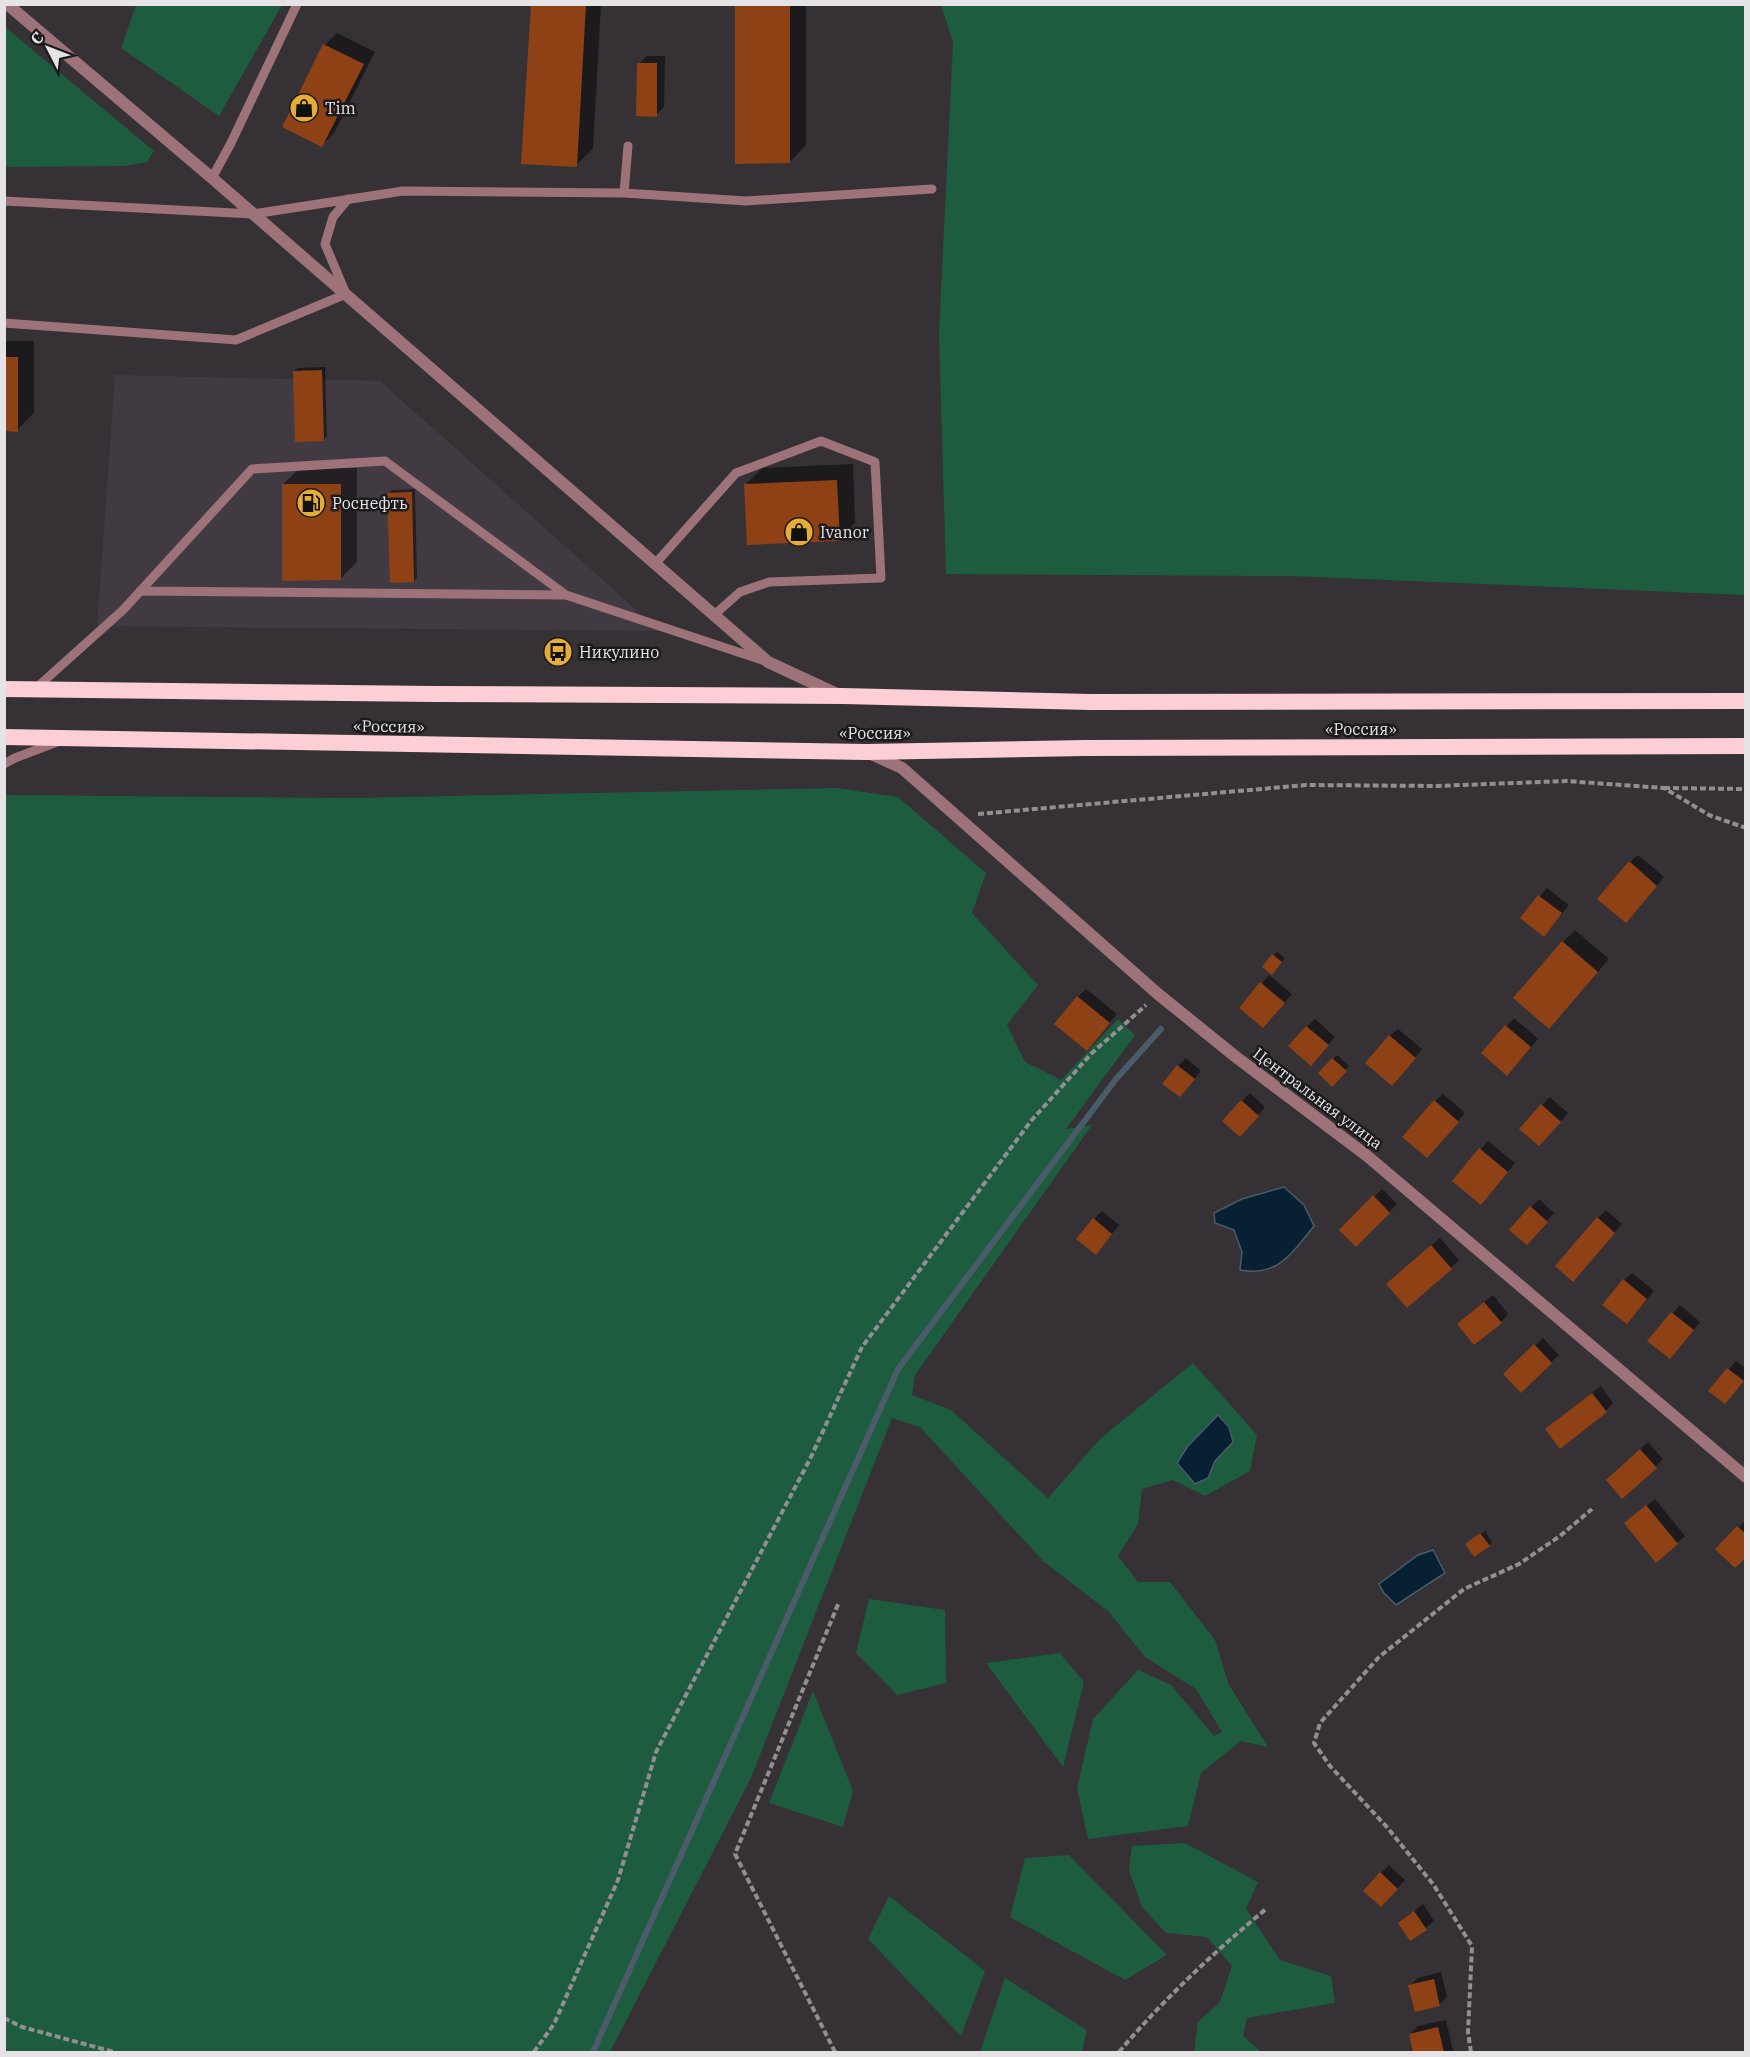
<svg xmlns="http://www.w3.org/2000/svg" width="1750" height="2057" viewBox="0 0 1750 2057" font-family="'IBM Plex Serif',serif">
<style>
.built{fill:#423a43}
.green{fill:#1d5c3f}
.water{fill:#072133;stroke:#4a5b69;stroke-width:1.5}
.shadow{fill:#0007}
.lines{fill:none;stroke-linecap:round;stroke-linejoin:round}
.stream{stroke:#4a5b69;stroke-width:6}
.building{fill:#8f4116}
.path{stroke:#928f92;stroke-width:4;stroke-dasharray:6 3;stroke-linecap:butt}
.service{stroke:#9d7379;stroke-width:9}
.minor{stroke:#9d7379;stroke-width:12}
.trunk{stroke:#fccfd6;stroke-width:16}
.labels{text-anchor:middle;stroke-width:5;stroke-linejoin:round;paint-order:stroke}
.poi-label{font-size:16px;fill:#e6e3e6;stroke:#1b1a1c;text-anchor:start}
.street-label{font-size:16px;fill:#e6e3e6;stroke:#1b1a1c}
</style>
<rect width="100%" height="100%" fill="#353135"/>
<!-- built -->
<path class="built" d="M115,375L380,381L660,631L97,626Z"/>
<!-- green -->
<path class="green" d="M136,5V4L282,5L219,116L121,48Z
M941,5H1745V595L1291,576L946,574L939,333L953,42Z
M4,26L154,151L147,162L124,166L5,167Z
M838,788L898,797L986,873L972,913L1038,985L1007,1025L1025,1062L1061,1080L1118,1019L1135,1035L1066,1129L1092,1125L915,1375L912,1395L951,1410L1048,1498L1101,1438L1193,1363L1257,1435L1250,1471L1205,1496L1173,1480L1142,1489L1138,1524L1118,1556L1138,1582H1170L1215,1640L1229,1685L1268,1747L1241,1741L1201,1773L1188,1826L1088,1839L1077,1788L1093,1719L1138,1670L1171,1685L1214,1736L1222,1732L1196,1689L1145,1657L1108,1611L1043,1561L920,1427L892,1418L751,1778L610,2052H5V795L353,798Z
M869,1599L945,1610L946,1683L897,1695L856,1653Z
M1060,1653L1084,1682L1063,1767L986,1663Z
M813,1691L853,1791L843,1827L769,1803Z
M1185,1843L1258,1882L1246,1909L1280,1960L1331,1976L1335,2003L1247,2018L1243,2036L1261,2052H1194L1198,2022L1220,2002L1232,1966L1207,1937L1166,1933L1142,1907L1129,1870L1132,1846Z
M1069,1855L1167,1955L1125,1980L1010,1917L1025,1858Z
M889,1896L985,1971L961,2036L868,1939Z
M1005,1978L1087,2030L1082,2052H980Z"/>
<!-- water -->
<path class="water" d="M1284,1187L1304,1205L1314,1226C1292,1253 1278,1277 1240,1270L1242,1252L1234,1230L1215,1223L1214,1213L1242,1199Z
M1218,1415L1229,1427L1233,1442L1215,1461L1208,1478L1195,1484L1177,1463L1188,1446Z
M1433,1550L1445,1573L1396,1605L1384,1593L1379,1584L1418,1555Z"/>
<!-- shadow -->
<path class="shadow" d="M532,4H601L593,149L576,165Z
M736,4H806V145L790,162Z
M337,33L375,52L334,133L322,145L284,126L325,45Z
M647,56H665L664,107L656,115L639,64Z
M4,341H34V413L17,430H4Z
M325,367L327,436L324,440L294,371L298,368Z
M853,464L855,523L839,540L746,484L762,468Z
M300,468H357V562L340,579L283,484Z
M415,489L417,577L414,581L389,493L392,490Z
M1638,855L1664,877L1634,913L1630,862Z
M1547,888L1569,905L1551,927L1522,918Z
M1575,930L1609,959L1561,1015L1563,942Z
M1277,952L1285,958L1275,969L1274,955Z
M1269,975L1292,994L1271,1019L1241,1008Z
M1086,989L1117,1014L1087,1049L1078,997Z
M1514,1018L1538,1039L1515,1066L1483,1053Z
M1315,1019L1335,1037L1319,1056L1307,1027Z
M1398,1029L1422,1049L1400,1076L1390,1036Z
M1337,1055L1349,1066L1332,1085L1320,1073Z
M1186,1058L1201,1071L1180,1095L1178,1066Z
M1250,1093L1265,1107L1248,1127L1242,1101Z
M1443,1094L1465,1113L1434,1148L1435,1101Z
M1550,1097L1568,1113L1547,1136L1542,1105Z
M1488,1141L1515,1163L1489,1195L1454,1181Z
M1382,1189L1397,1204L1356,1245L1341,1230Z
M1539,1199L1554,1213L1534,1236L1511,1230Z
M1606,1210L1622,1224L1580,1272L1598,1218Z
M1102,1211L1119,1225L1103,1245L1094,1219Z
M1440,1238L1459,1260L1407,1306L1396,1276Z
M1632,1273L1654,1291L1634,1315L1624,1280Z
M1493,1295L1508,1314L1501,1322L1467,1316Z
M1680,1305L1700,1322L1677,1350L1649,1341Z
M1543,1338L1559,1355L1521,1391L1505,1375Z
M1736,1361L1746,1369V1379L1733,1394L1711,1390Z
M1601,1386L1613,1403L1606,1411L1555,1422Z
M1648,1442L1663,1459L1655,1467L1615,1472Z
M1655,1499L1685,1536L1677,1543L1634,1516Z
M1746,1520V1555L1717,1549Z
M1485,1531L1492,1542L1489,1545L1470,1541Z
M1389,1865L1405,1880L1389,1898L1381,1873Z
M1423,1904L1434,1921L1411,1939L1400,1923Z
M1441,1972L1447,1997L1439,2005L1410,1986L1418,1978Z
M1446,2020L1453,2051L1414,2052L1410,2034L1418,2026Z"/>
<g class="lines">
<!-- stream -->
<path class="stream" d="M593,2052L898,1369L1116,1079L1161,1029"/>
</g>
<!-- building -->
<path class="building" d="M531,4H586L577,167L521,164Z
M735,4H790V163L735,164Z
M323,44L364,64L322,147L282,127Z
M637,63H657V117L636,116Z
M4,357H18V432L4,431Z
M322,370L324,441L295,442L293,371Z
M837,480L840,541L747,545L744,484Z
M282,484H341V580L282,581Z
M412,492L414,582L390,583L387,493Z
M1629,861L1657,886L1626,923L1597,899Z
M1538,895L1562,913L1544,937L1520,918Z
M1562,941L1598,972L1549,1029L1513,998Z
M1272,954L1282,962L1272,975L1262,967Z
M1260,982L1285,1003L1263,1028L1239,1008Z
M1077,996L1110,1023L1087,1051L1054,1024Z
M1505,1025L1531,1047L1507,1076L1481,1053Z
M1306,1026L1329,1045L1311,1066L1288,1046Z
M1389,1035L1416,1058L1392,1086L1365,1063Z
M1332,1058L1347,1071L1332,1087L1318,1073Z
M1177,1065L1195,1079L1180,1097L1162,1084Z
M1241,1100L1259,1116L1240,1137L1222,1121Z
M1434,1100L1459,1122L1427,1158L1402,1137Z
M1541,1104L1561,1122L1539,1146L1519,1129Z
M1479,1148L1508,1172L1481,1205L1452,1181Z
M1373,1195L1390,1213L1356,1247L1339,1230Z
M1530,1206L1548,1222L1527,1245L1509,1230Z
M1597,1217L1615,1233L1573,1282L1555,1266Z
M1093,1218L1112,1234L1096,1255L1076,1239Z
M1431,1245L1452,1269L1407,1308L1386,1284Z
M1623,1279L1647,1299L1627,1324L1602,1305Z
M1484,1302L1502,1323L1474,1345L1457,1324Z
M1671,1312L1694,1330L1670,1359L1647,1341Z
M1534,1344L1552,1363L1521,1393L1503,1374Z
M1727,1368L1744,1381L1725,1404L1708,1391Z
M1592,1393L1607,1412L1560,1449L1545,1429Z
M1640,1449L1657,1468L1622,1499L1606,1480Z
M1646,1505L1678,1544L1656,1563L1624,1523Z
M1737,1526L1746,1534V1557L1735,1568L1715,1549Z
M1480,1533L1490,1546L1474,1557L1465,1544Z
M1380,1872L1398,1889L1381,1907L1363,1891Z
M1414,1911L1427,1930L1410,1941L1398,1923Z
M1434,1979L1440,2006L1415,2012L1408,1985Z
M1438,2027L1444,2052H1413L1409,2034Z"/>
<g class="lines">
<!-- path -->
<path class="path" d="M1664,788L1746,789
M978,814L1306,785L1436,786L1566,781L1664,788L1709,815L1746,828
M4,2018L22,2027L114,2052
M534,2052L554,2024L618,1880L656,1752L810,1459L862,1347L1031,1121L1091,1054L1146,1005
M835,2052L735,1854L839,1602
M1119,2052C1163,2000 1213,1953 1266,1909
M1471,2052L1468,2032L1472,1946L1433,1884L1386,1826L1330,1766L1314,1743L1320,1723L1379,1657L1464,1589L1519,1564L1560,1536L1592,1509"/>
<!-- service -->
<path class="service" d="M212,178L231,143L297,4
M624,193L746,201L932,189
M4,201L253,214L403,191L624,193L628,146
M4,323L236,340L346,294L325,244L333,217L348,199
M655,564L736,473L821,441L875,462L881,578L769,582L740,592L714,615
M140,591L566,595
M35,689L123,610L252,469L385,461L566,595L762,660
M4,764L15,758L57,742"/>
<!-- minor -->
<path class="minor" d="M7,4L212,178L768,662L837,694
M869,753L902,768L1158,994L1236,1057L1366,1155L1746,1477"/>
<!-- trunk -->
<path class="trunk" d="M4,689L434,694L843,696L1091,702L1746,701
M4,737L866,752L1085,748L1746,746"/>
</g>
<!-- icons -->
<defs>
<g id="shop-disc" transform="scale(1.5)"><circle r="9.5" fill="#e6ad36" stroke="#1b1a1c"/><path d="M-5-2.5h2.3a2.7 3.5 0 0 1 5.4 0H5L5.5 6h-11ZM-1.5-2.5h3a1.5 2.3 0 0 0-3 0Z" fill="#111"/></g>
<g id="fuel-disc" transform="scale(1.5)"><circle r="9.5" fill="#e6ad36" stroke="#1b1a1c"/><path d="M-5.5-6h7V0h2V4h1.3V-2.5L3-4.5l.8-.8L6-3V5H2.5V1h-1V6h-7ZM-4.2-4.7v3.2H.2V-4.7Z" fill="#111"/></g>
<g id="bus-disc" transform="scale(1.5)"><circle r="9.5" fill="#e6ad36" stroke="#1b1a1c"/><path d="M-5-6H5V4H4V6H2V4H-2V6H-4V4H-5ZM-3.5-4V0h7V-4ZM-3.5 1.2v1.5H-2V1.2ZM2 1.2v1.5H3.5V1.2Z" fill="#111"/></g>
</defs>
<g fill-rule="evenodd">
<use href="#shop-disc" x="304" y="108"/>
<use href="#fuel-disc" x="311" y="503"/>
<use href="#shop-disc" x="799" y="532"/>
<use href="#bus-disc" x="558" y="652"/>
</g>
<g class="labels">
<!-- poi labels -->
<g class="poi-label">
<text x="325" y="114">Tim</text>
<text x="332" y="509">Роснефть</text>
<text x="820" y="538">Ivanor</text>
<text x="579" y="658">Никулино</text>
</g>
<!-- street labels -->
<g class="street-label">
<text transform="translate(389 726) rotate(1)" y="6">«Россия»</text>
<text x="1361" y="735">«Россия»</text>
<text x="875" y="739">«Россия»</text>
<text transform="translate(1318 1098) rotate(37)" y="6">Центральная улица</text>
</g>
</g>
<!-- border -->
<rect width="1750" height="2057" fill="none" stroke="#e6e3e6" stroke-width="12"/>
<!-- north arrow -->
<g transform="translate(48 48) rotate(312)" stroke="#1b1a1c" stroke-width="4.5" paint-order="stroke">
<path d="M0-4.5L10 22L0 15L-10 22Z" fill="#e6e3e6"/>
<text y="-9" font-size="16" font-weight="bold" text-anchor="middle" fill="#e6e3e6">С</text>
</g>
</svg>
